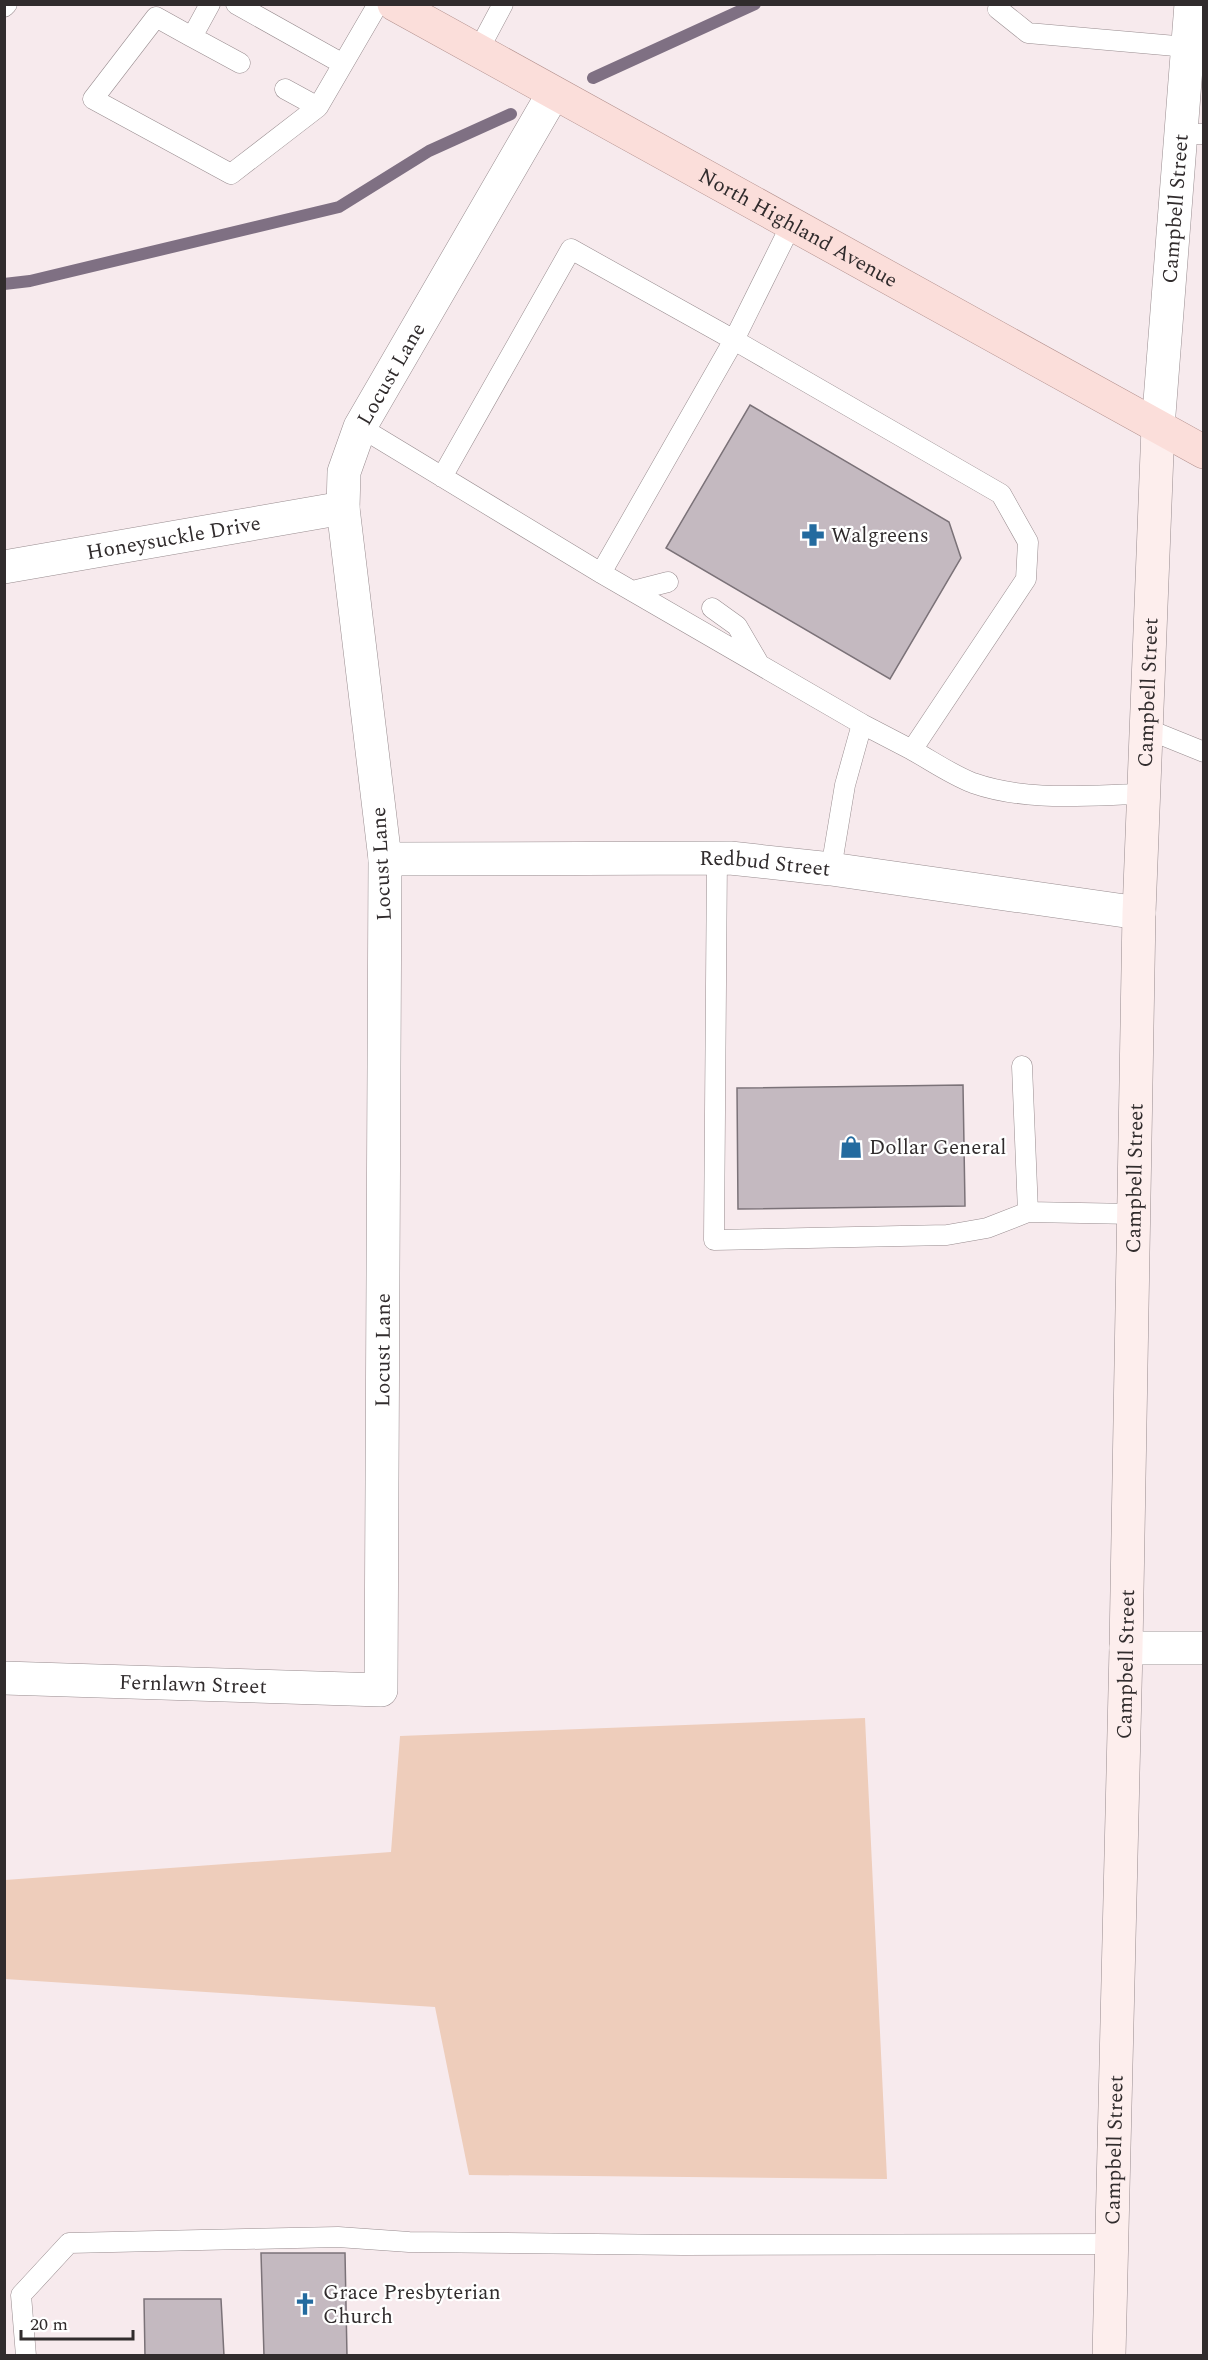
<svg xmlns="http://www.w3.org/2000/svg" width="1208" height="2360" viewBox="0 0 1208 2360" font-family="Spectral,serif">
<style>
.green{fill:#eecdbb}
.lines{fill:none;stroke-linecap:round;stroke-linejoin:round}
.stream{stroke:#7f7083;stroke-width:12}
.building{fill:#c4b9c0;stroke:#7b7278;stroke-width:1.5}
.service-casing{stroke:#988c8f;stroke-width:21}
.minor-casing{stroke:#988c8f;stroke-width:34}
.secondary-casing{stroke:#988c8f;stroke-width:34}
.primary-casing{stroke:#b3918e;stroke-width:34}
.service{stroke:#fff;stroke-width:20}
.minor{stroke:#fff;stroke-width:33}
.secondary{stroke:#fdeeed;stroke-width:33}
.primary{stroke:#fbdeda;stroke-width:33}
.labels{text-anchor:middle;stroke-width:4.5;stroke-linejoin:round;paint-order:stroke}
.street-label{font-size:21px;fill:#312c2d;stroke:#fff}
.poi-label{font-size:21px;fill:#312c2d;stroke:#fff;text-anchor:start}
</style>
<rect width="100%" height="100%" fill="#f7eaed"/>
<!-- green -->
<path class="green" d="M865,1718L887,2179L469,2175L435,2007L5,1979V1880L391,1852L400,1736Z"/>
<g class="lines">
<!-- stream -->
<path class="stream" d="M593,78L755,4
M4,284L30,281L339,207L429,151L511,114"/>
</g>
<!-- building -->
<path class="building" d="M750,405L949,522L961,558L890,679L666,548Z
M963,1085L965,1206L738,1209L737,1088Z
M261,2253H345L347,2356H264Z
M144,2299H221L224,2356H145Z"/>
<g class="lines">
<!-- service casing -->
<g class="service-casing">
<path id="service" d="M210,4L192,37L240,63
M236,4L343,64
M1000,4L998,9L1028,33L1187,47
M4,7L7,4
M192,37L156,17L93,99L231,174L318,107
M478,51L503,4
M285,89L318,107L378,4
M1180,134H1204
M791,225L734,340L1001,494L1028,542L1026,579L912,750C932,761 952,775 973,783C1027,802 1088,795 1144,794
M360,427L601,573L862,724L912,750
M442,477L571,249L734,340L601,573
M633,591L668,582
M712,608L737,626L758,662
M1147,729L1204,752
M717,857L714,1240L947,1235L987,1228L1028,1212
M831,869L845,785L862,724
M1022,1066L1028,1212L1134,1214
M26,2356L21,2295L69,2243L338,2237L409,2242L683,2245L1112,2244"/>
</g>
<!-- minor casing -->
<g class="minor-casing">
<g id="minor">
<path id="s1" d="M1158,427L1191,4"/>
<path id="s2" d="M4,567L343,508"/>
<path id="s3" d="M385,859L730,858L831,869L1139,913"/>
<path d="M1126,1648H1204"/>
<path id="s4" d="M4,1678L381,1690L385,859L343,508L344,472L360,427L553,94"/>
</g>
</g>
<!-- secondary casing -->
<g class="secondary-casing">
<g id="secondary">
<path id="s5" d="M1109,2356L1126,1648L1139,913L1158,427"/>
</g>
</g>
<!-- primary casing -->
<g class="primary-casing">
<g id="primary">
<path id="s6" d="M394,4L1204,452"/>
</g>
</g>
<!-- service -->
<use href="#service" class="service"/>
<!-- minor -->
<use href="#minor" class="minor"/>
<!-- secondary -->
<use href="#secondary" class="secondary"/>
<!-- primary -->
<use href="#primary" class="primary"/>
</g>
<!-- icons -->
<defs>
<g id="pharmacy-bare" transform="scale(1.8)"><path d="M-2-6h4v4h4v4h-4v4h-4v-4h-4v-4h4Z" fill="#246b9f" stroke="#fff" stroke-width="2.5" paint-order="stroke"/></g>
<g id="shop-bare" transform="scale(1.8)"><path d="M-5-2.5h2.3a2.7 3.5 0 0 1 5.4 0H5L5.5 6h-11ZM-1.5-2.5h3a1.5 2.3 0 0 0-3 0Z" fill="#246b9f" stroke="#fff" stroke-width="2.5" paint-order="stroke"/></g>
<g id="church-bare" transform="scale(1.8)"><path d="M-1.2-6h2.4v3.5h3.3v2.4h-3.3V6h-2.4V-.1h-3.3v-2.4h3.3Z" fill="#246b9f" stroke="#fff" stroke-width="2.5" paint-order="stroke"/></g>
</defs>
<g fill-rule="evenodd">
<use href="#pharmacy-bare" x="813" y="535"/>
<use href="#shop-bare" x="851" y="1147"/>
<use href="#church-bare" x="305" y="2304"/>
</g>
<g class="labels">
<!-- street labels -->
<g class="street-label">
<text dy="7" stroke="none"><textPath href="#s1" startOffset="219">Campbell Street</textPath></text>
<text dy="7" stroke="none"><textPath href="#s6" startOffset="462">North Highland Avenue</textPath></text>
<text dy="7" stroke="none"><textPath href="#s4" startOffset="1707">Locust Lane</textPath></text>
<text dy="7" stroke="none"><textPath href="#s2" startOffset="172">Honeysuckle Drive</textPath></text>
<text dy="7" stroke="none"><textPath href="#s5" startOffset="1664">Campbell Street</textPath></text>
<text transform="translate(381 864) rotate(-93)" y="7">Locust Lane</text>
<text dy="7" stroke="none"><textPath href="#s3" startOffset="380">Redbud Street</textPath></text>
<text dy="7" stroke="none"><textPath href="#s5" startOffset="1178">Campbell Street</textPath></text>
<text dy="7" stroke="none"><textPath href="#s4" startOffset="717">Locust Lane</textPath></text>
<text dy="7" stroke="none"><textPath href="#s5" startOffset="692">Campbell Street</textPath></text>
<text dy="7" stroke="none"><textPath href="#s4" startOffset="189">Fernlawn Street</textPath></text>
<text dy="7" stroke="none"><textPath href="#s5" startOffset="206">Campbell Street</textPath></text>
</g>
<!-- poi labels -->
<g class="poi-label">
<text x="831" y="542">Walgreens</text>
<text x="869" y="1154">Dollar General</text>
<text x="323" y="2299">Grace Presbyterian<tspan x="323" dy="24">Church</tspan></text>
</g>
</g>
<!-- border -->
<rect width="1208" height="2360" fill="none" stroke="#312c2d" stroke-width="12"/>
<!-- scale -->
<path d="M21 2330v9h112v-9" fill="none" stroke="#312c2d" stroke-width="3"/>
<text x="30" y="2330" font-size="18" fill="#312c2d" stroke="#ffffff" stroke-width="4.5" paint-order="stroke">20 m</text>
</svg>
